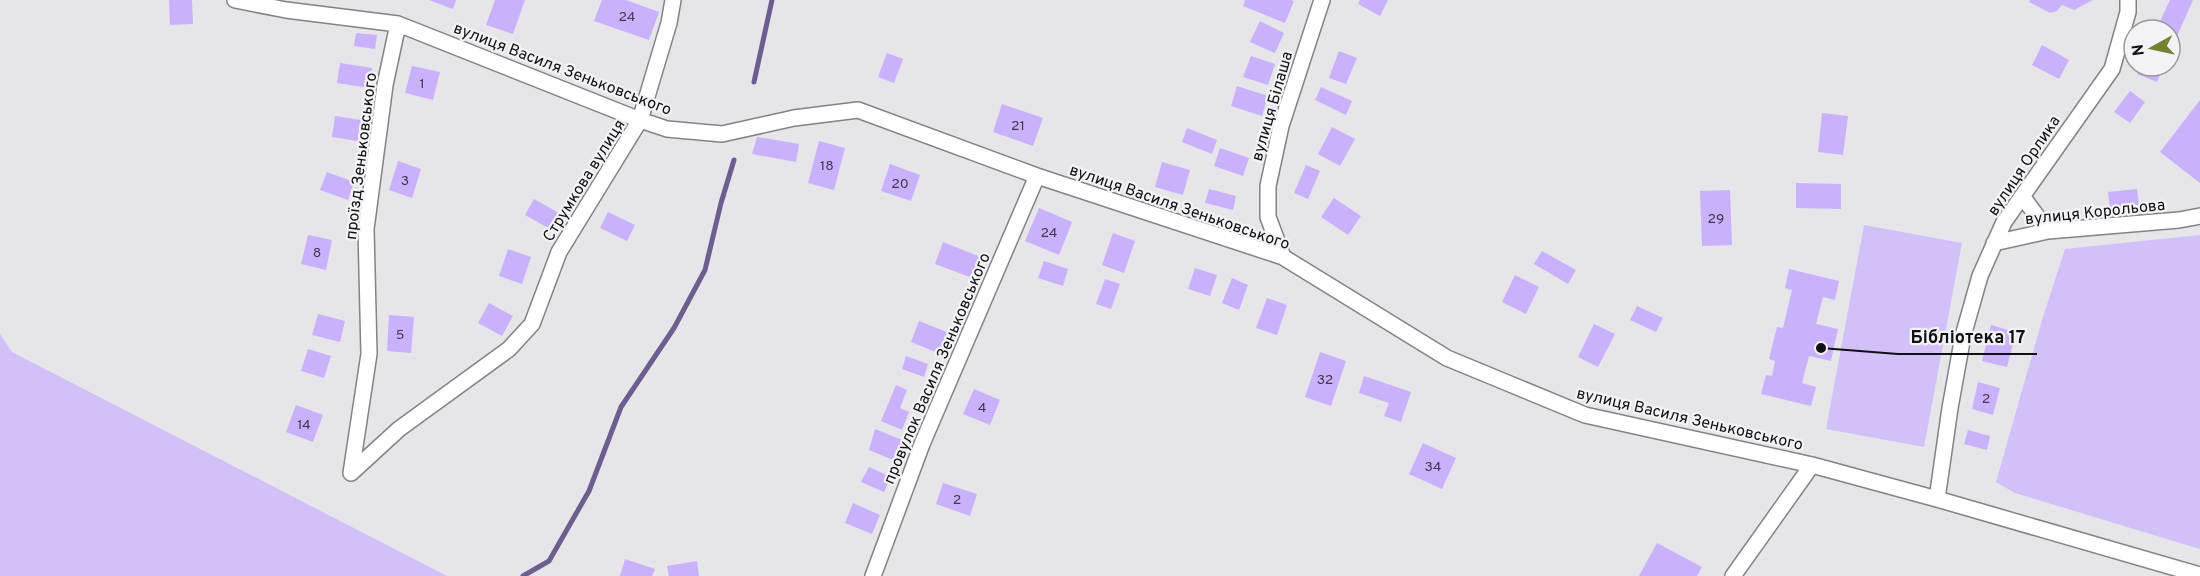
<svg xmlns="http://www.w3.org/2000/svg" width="2200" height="576" viewBox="0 0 2200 576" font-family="Overpass,sans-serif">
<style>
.green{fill:#d1c1f8}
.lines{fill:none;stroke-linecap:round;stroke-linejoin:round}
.stream{stroke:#6e5e8f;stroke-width:5}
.building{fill:#c9b1fc}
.minor-casing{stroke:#838286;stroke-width:18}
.minor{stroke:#fff;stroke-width:15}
.labels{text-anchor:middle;stroke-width:4.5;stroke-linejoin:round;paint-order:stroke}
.number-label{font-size:14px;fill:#3f384c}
.street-label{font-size:16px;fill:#111012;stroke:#f3f2f7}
.leader{fill:none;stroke:#111012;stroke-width:2}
.callout-dot{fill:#111012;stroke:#f3f2f7;stroke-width:2}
.callout-label{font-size:18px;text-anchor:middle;font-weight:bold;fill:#111012;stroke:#f3f2f7;stroke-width:4.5;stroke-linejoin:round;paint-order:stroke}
</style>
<rect width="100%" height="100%" fill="#e6e5e9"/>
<!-- green -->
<path class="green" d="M1864,225L1962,243L1924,447L1826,429Z
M2200,235V549L2015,493L1996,482L2043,317L2065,249Z
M0,334L12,352L447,576H0Z"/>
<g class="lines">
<!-- stream -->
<path class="stream" d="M754,82L772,0
M523,576L549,561L589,491L621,407L674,328L705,270L721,203L734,160"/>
</g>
<!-- building -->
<path class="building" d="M169,0H192L193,24L170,25Z
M429,0H456L453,9Z
M495,0H525L513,34L486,25Z
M602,0H626L659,12L649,40L594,21Z
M1245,0H1291L1294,1L1285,23L1243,6Z
M1360,0H1388L1380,16L1358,4Z
M2030,0H2093L2074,10L2062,5L2057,11L2050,13L2029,2Z
M2170,0H2193L2170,52V30H2156Z
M1260,21L1284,33L1275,53L1250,42Z
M356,33L377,35L375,49L354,46Z
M2042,45L2069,60L2059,79L2032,65Z
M1339,51L1357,58L1346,84L1329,78Z
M887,53L903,59L894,83L878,77Z
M1251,56L1275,64L1268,85L1243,77Z
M340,63L372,68L369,88L337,83Z
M412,66L440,72L433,100L405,93Z
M2141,66H2164L2157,82L2137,74Z
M1237,86L1268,96L1262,116L1231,106Z
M1321,87L1352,101L1346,115L1315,100Z
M2130,91L2145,102L2130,123L2114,112Z
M2200,100V183L2160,152Z
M1002,104L1043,118L1033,146L993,132Z
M1822,113L1848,116L1843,155L1818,152Z
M335,116L361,120L358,141L332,137Z
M1332,127L1355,139L1340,166L1318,154Z
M1187,128L1217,140L1212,154L1182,142Z
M757,137L799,144L796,162L752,154Z
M819,141L845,148L834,190L808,183Z
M1220,148L1249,158L1243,176L1214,166Z
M398,161L421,169L412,198L389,190Z
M1162,162L1190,170L1183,195L1155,187Z
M890,164L920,175L911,201L881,191Z
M1306,165L1320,171L1308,199L1294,193Z
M327,172L354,182L348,200L320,190Z
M1796,183L1841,184V209L1796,208Z
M1209,189L1236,196L1233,210L1205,203Z
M2137,189L2139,205L2110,209L2108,192Z
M1730,190L1732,245L1702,246L1700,191Z
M1334,198L1361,216L1348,235L1321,217Z
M534,199L559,213L550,229L525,215Z
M1039,208L1072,222L1059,255L1025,241Z
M608,212L635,225L627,241L600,228Z
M1113,233L1135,241L1124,273L1102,265Z
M308,235L332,240L326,270L301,264Z
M943,242L983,258L975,279L935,264Z
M508,249L531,257L522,284L499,276Z
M1542,251L1576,270L1568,284L1534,264Z
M1044,261L1068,269L1063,286L1038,278Z
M1195,268L1217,275L1210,296L1188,289Z
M1789,269L1839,281L1835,300L1823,297L1816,324L1838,329L1831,361L1809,356L1802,383L1816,387L1811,406L1761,394L1766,375L1772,376L1775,361L1769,359L1777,327L1783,328L1792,290L1785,288Z
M1515,275L1539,287L1526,314L1502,302Z
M1232,278L1248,285L1239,310L1222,303Z
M1105,279L1120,284L1111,309L1096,304Z
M1267,298L1287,305L1277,335L1256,328Z
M489,303L513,316L502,336L478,323Z
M1637,306L1663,318L1656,332L1630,320Z
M318,314L345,321L340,342L312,335Z
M389,315L414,317L411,353L387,351Z
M919,321L949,333L941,354L911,342Z
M1594,324L1615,334L1598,367L1578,357Z
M1991,325L2016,332L2007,367L1982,361Z
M308,349L331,356L324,378L301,371Z
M1320,352L1346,361L1331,406L1305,397Z
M906,356L928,364L924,377L902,369Z
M1364,376L1411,392L1401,422L1384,416L1389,403L1359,393Z
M1978,382L2000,388L1993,415L1972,409Z
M896,385L907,390L900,408L909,412L902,430L881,421Z
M974,389L1000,400L990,425L963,414Z
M296,405L323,415L313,442L286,432Z
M875,429L907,442L898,462L869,450Z
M1968,430L1990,436L1987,450L1964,444Z
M1423,443L1456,458L1442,489L1409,474Z
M869,467L891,477L884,492L861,482Z
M943,483L977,494L970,516L936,504Z
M853,503L880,515L872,534L845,523Z
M1657,543L1702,567L1697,576H1639Z
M625,559L655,569L652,576H620Z
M697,561L699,576H669L667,566Z"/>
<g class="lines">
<!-- minor casing -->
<g class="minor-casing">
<path id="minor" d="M235,0L286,10L398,24L640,120L667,129L722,134L794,118L858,110L1037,176L1283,257L1447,358L1585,415L1812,465L1937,499L2200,575
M2022,196L2048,231
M1994,243L2048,231L2179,220L2200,216
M1283,257L1268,217V186L1281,126L1322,0
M351,473L399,429L509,349L532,324L559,252L640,120L669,23L673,0
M351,473L369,354L366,229L385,85L398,24
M1937,499L1950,408L1963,336L1980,276L2004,222L2112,69L2128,12V0
M873,576L922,444L1037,176
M1733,576L1812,465"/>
</g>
<!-- minor -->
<use href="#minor" class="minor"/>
</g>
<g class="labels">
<!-- number labels -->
<g class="number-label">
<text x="627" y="21">24</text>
<text x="422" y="88">1</text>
<text x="1018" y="130">21</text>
<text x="827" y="170">18</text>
<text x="405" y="185">3</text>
<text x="900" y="188">20</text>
<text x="1716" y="223">29</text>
<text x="1049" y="237">24</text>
<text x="317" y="257">8</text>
<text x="400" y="339">5</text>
<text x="1325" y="384">32</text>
<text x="1986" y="403">2</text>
<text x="982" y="412">4</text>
<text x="304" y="429">14</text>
<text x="1433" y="471">34</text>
<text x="957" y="504">2</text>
</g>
<!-- street labels -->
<g class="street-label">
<text transform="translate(563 68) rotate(21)" y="6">вулиця Василя Зеньковського</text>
<text transform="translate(1271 106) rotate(-74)" y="6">вулиця Білаша</text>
<text transform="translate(360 156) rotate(-83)" y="6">проїзд Зеньковського</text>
<text transform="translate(2023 165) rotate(-56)" y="6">вулиця Орлика</text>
<text transform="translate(583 180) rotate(-58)" y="6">Струмкова вулиця</text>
<text transform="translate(1180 206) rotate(19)" y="6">вулиця Василя Зеньковського</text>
<text transform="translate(2095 211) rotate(-6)" y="6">вулиця Корольова</text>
<text transform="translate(936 368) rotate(-67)" y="6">провулок Василя Зеньковського</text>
<text transform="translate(1690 418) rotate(13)" y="6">вулиця Василя Зеньковського</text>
</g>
</g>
<!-- callouts -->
<path class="leader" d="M1821 348L1898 354H2037"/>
<circle class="callout-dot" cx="1821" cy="348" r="6"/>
<g class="callout-label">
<text x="1968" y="343">Бібліотека 17</text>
</g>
<!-- north arrow -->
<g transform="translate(2152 48) rotate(262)"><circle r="28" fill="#f3f2f7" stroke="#99989b" stroke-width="1.5"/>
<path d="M0-4.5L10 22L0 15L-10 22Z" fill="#748331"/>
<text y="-9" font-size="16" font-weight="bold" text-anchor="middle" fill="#111012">N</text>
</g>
</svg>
